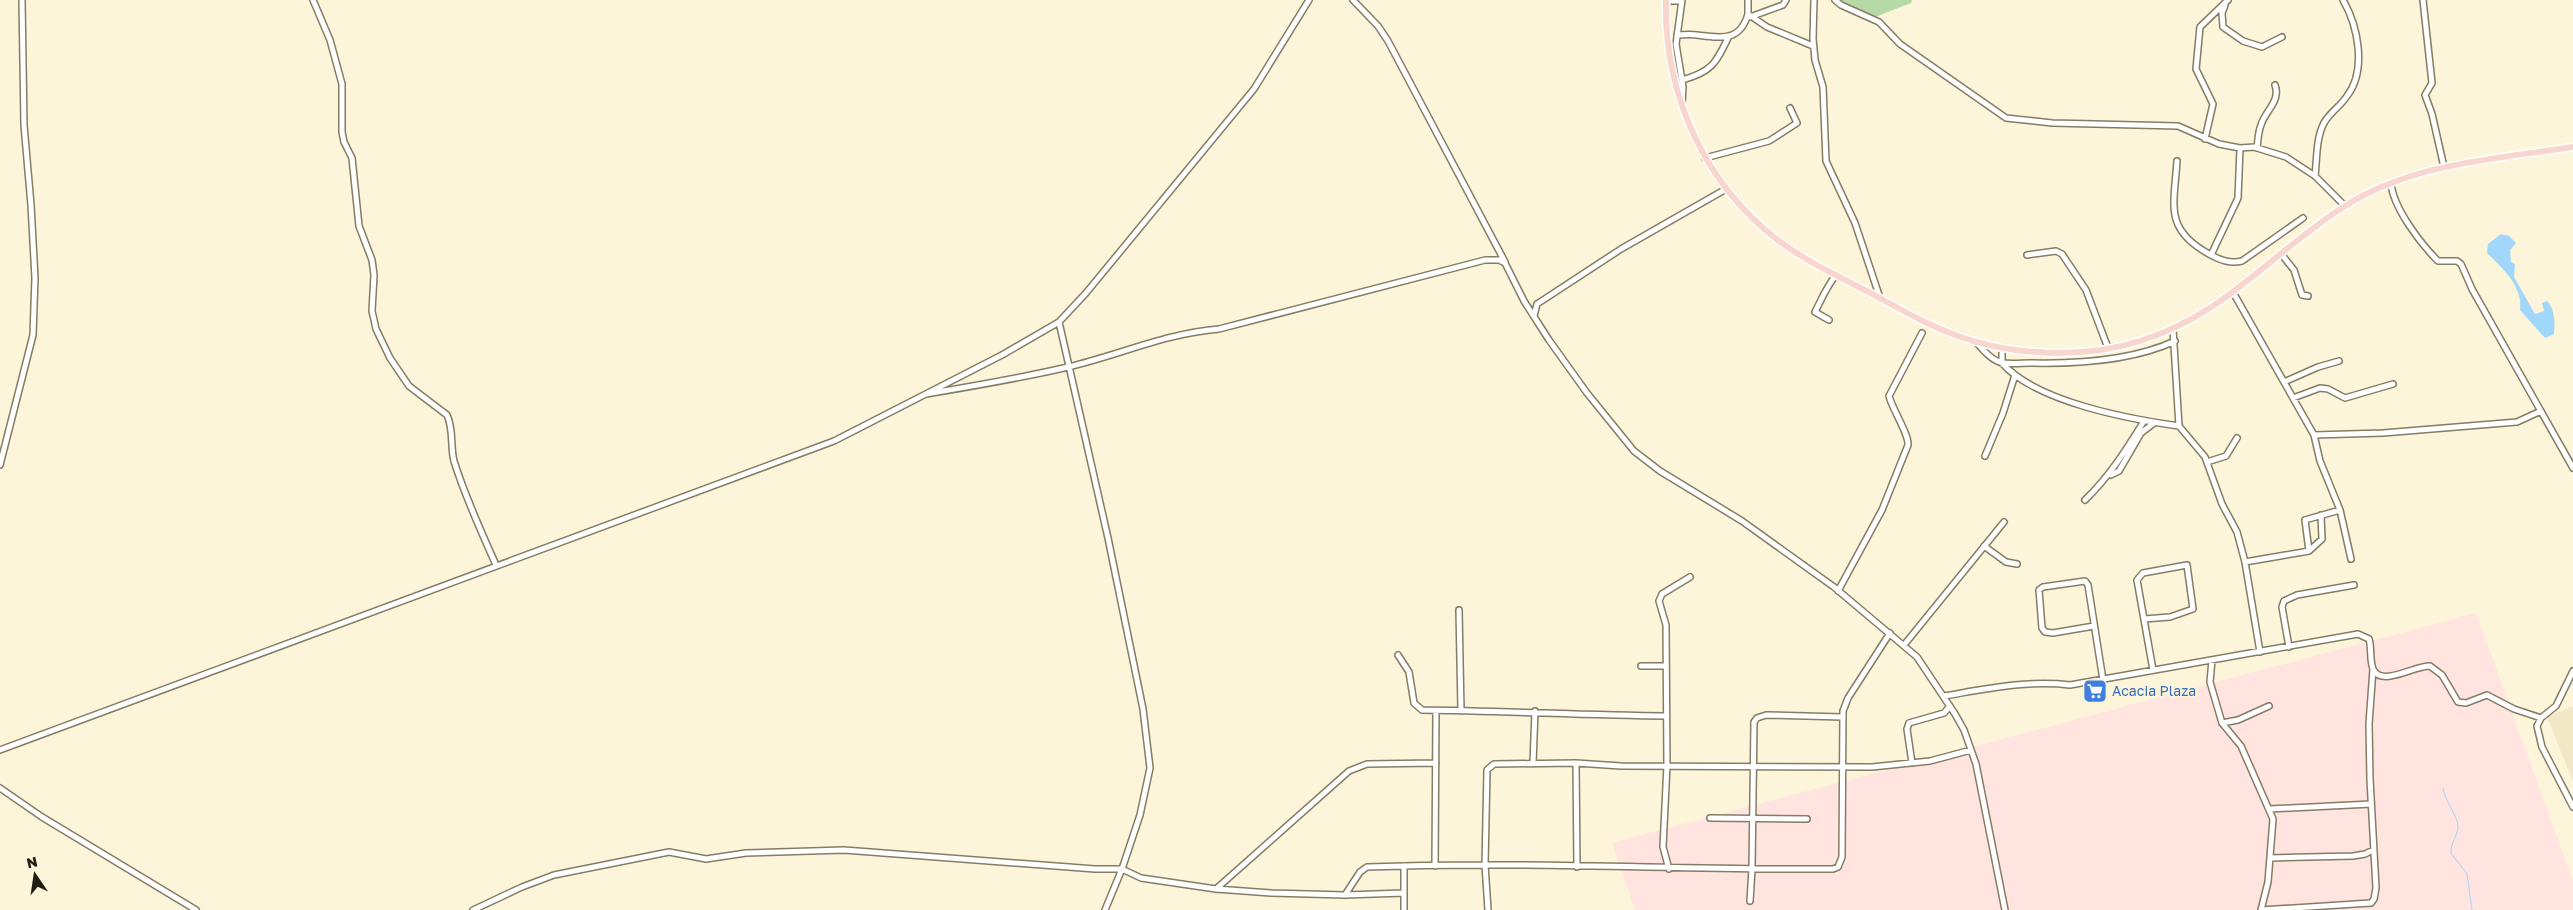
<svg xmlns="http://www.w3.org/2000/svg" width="2573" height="910" viewBox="0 0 2573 910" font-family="'Golos Text',sans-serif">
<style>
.built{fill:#f2e8c6}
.industrial{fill:#ffe4df}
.green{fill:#b6daa6}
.water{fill:#a1d7fb}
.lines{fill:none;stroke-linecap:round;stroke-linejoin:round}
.stream{stroke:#a1d7fb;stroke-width:1}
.minor-casing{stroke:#847d65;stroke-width:8}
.major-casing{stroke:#fff;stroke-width:9}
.minor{stroke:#fff;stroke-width:5}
.major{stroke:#f9d6cd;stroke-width:6}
.labels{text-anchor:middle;stroke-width:4;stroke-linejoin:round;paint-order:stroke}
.shop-label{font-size:14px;fill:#366cbe;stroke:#fdf5da;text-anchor:start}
</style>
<rect width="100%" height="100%" fill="#fdf5da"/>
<!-- built -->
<path class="built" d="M2573,706V782L2547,717Z"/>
<!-- industrial -->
<path class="industrial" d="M2476,613L2573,881V910H1635L1612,843Z"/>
<!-- green -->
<path class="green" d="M1839,0H1912L1911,3L1875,17Z"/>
<!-- water -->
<path class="water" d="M2501,234L2509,236L2516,243L2510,250L2511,262L2515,264L2514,277L2535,314L2544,311L2542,303L2547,301C2555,309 2555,323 2554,334L2545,338L2520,310C2523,286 2503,269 2487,253L2488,244Z"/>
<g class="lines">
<!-- stream -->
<path class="stream" d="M2443,788C2445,802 2457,814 2458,826C2458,836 2450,843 2451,853L2467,874L2472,910"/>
<!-- minor casing -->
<g class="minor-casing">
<path id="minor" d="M313,0L330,40L342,84V132L344,142L352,158L359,226L372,260L374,275L372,311L376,329L390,358L409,386L447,415C454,430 450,446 454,461C465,497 481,531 496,565
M1353,0L1378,26L1388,41L1505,262
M1682,0L1676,44L1683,87L1682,103
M1748,0V14L1767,27L1813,46
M1814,0L1813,39L1815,60L1823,87L1826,161L1855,223L1880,298
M1835,0L1841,5L1879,22L1900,44L2006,118L2052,123L2178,126L2219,144L2240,148L2254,147L2286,157L2315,176L2345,206
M2423,0L2432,83L2425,95L2432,114L2444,167
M1666,1H1682
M2225,5L2222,13L2223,27L2243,41L2262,47L2282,37
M1750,17L1783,5L1786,0
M1677,35C1683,35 1690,34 1697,35C1721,38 1740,42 1748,14
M1682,80C1712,72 1716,63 1729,36
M2205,139L2213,104L2196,69L2200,27L2228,0
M2257,148C2258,141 2258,132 2261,125C2265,111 2281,101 2275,85
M1705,158L1769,141L1797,123L1790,108
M2177,161C2174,206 2164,229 2209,254C2220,260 2230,264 2242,261L2303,218
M2315,176C2317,159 2316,138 2324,123C2330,112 2341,106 2347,96C2367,70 2358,26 2343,0
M2391,183C2393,208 2421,244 2438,261H2457L2461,264L2472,289L2573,468
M2027,255L2056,251L2062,254L2086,290L2108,348
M2211,255L2238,198L2240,148
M2282,255L2294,270L2302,295L2308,296
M2234,294L2314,435L2320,461L2340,510L2351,559
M1534,316L1537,304L1621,249L1726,189
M1829,320L1815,312C1822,298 1827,286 1836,275
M1059,322L1108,538L1143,709L1150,768L1140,815L1122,869L1105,910
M2173,329L2179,426L2205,457L2222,504L2237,532L2245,562L2260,652
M1976,342C1983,350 1992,361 2003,363C2012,364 2022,363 2030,363C2077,364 2132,361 2175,341
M2002,348V363C2036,402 2129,419 2179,426
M2284,382L2318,367L2339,361
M926,394C974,386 1021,378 1068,367C1119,355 1167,333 1219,329L1485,260H1499L1505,263L1524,301L1549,340L1587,393L1634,451L1660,471L1742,521L1834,587L1917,657L1955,714L1964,730L1976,764L2005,910
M2293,398L2320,388L2328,389L2345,398L2393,384
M2314,435L2383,433L2517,422L2541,411
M1985,456L2003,413L2015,375
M2207,462L2226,456L2237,438
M0,465L33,335L35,278L31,205L24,125L22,0
M2111,475L2119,471L2141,433L2154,423
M2085,500C2109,477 2126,450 2144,421
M1984,546L2006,562L2017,564
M2309,551L2305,520L2340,510
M2245,562L2309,551L2322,539L2321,515
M1838,591L1882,510L1908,445C1909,434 1893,411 1889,396L1922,333
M1459,610L1461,711
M2144,619L2170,617L2193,609L2187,565L2143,573L2137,580L2153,670
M2094,626L2053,633L2045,632L2042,628L2039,590L2043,587L2085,581L2088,585L2103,680
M1904,645L2004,522
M2289,647L2282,607L2284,601L2297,595L2354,585
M1398,655L1409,672L1414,703L1422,710C1503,711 1584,715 1666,716
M2212,660L2210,682L2222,723L2241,746L2273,819L2268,882L2261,910
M1641,666H1665
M2573,671L2556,706L2541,718L2537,726L2542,747L2573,807
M1944,696C1986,689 2027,680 2070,685L2358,634L2369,639C2372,648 2369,663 2374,671C2384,686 2416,665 2430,666L2442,675L2458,702L2466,703L2487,695L2514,709L2541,718
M2222,723L2238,720L2269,706
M0,750L834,441L1002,355L1059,322L1086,293L1254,89L1309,0
M1533,763L1535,711
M1576,763L1577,867
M1912,763L1907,729L1909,723L1944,713L1950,706
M0,788L42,817L196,910
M2270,809L2371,804
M1710,818L1807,819
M2270,858L2353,856L2365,854L2373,850
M1435,866L1436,711
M1669,869L1663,847L1667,765L1666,625L1659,601L1662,594L1690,577
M1216,889L1349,771L1367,764L1436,763
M1345,895L1360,872L1367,867C1522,861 1678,870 1833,869L1838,867L1842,857L1843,711L1848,698L1890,633
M1750,901L1752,869L1754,722L1757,718L1766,715L1842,717
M473,910L522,887L554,875L669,852L706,859L746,853L844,850L1095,869H1122L1141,878L1216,889L1271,893L1345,895L1404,893
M1404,910V866
M1488,910L1485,865L1487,770L1494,764L1576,763L1621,766L1872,767L1930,761L1971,750
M2261,910L2371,903L2374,899L2376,888L2370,779L2369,724L2373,669"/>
</g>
<!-- major casing -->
<g class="major-casing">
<path id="major" d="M1666,0C1664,94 1704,184 1779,241C1810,264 1846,280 1880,298C1905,312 1930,326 1958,336C2013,356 2083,359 2140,341C2227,314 2272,252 2345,206C2413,163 2496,159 2573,147"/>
</g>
<!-- minor -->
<use href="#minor" class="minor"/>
<!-- major -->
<use href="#major" class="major"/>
</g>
<!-- icons -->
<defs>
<g id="supermarket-square" transform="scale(1.25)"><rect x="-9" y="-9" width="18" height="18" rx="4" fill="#3f7fe0" stroke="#fdf5da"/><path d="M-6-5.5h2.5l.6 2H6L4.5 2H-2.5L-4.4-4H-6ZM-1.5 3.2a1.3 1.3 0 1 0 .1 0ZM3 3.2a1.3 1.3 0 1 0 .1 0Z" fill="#fff"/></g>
</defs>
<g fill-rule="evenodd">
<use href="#supermarket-square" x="2095" y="691"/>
</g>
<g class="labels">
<!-- shop labels -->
<g class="shop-label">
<text x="2112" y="696">Acacia Plaza</text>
</g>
</g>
<!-- north arrow -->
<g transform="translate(35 875) rotate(347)" stroke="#fdf5da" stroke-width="4" paint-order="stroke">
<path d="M0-4L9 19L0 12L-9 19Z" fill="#201d13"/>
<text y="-8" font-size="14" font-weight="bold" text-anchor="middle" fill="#201d13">N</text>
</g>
</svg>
